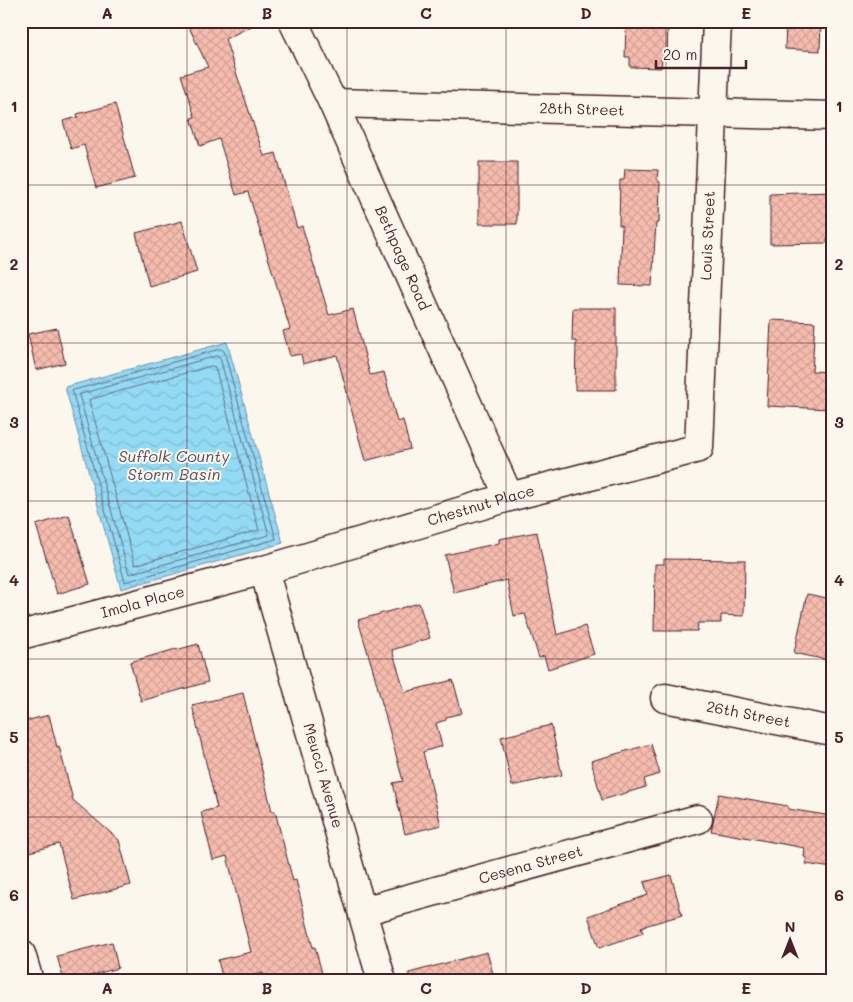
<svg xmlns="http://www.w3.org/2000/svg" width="853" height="1002" viewBox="0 0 853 1002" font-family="Mali,sans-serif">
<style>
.water{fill:url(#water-waves);stroke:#768fa4}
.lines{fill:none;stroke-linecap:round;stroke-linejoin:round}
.shore{stroke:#676a7c;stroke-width:1}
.building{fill:url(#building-cross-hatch);stroke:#4a1f2b}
.minor-casing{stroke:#4a1f2b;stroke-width:31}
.minor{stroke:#fbf7ec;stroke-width:28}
.grid{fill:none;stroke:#4a1f2b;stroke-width:1;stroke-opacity:0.55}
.labels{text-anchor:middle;stroke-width:4;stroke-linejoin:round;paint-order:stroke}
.street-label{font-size:15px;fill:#4a1f2b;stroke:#fbf7ec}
.water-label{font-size:16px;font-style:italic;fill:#5c4e5e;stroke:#fbf7ec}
.neatline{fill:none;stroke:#4a1f2b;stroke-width:2}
.grid-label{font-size:16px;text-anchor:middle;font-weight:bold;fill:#4a1f2b}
</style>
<defs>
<pattern id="water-waves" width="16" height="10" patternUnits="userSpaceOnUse" patternTransform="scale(1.25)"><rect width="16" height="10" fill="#93daf5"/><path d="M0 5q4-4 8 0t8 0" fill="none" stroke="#80bbd2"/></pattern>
<pattern id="building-cross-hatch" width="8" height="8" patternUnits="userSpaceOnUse" patternTransform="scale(1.25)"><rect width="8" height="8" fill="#f5bcae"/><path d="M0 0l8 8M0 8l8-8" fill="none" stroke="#d4a196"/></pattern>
</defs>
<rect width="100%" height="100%" fill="#fbf7ec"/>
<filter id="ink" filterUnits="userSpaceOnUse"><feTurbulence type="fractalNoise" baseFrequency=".02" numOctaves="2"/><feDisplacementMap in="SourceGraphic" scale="10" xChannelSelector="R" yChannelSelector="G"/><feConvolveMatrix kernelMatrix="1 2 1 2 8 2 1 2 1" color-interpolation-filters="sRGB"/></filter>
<g filter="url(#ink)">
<!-- water -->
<path class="water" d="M227,342L283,543L121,589L65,387Z"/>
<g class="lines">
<!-- shore -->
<path class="shore" d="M221,349L224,351L276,539L125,582L72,391Z
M217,356L220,358L269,535L129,574L79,395Z
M212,366L215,367L259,530L135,565L89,400Z"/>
</g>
<!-- building -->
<path class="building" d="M186,21H262L225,39L264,156L276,153L297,228L302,226L329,315L353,309L370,375L384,372L397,422L403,420L410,449L365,461L337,355L303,364L301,354L290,356L283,331L290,329L248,192L236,195L219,139L200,146L191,118L195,117L181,75L208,67Z
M626,21H668L667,59L662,58L661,68L630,67V57H625Z
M786,21H821L820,51L785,49Z
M115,104L135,178L96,188L84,145L71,149L63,121L78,117L77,114Z
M479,162H517V224H479Z
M625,169L658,170L657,181L660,182L659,223H656L652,286L620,285L622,225H619L620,180H624Z
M832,192V239H827V243L770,244V194Z
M182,221L197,272L149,286L136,233Z
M573,308H616V390H575L576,341H572Z
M771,320L815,322L812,371L830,372L829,409L767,406Z
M57,328L65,363L36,370L28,334Z
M69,515L90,584L57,594L36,525Z
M537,532L557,635L585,626L594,654L548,669L544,656L539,658L525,614L514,616L507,580L454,593L445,555L499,543V539Z
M664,559L745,560L744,616L721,615V623H698L697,631H654L655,564H664Z
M807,594L832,599V661L794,653Z
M419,603L430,638L392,650L405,692L453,680L462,713L446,717V720L436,723L442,746L423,752L441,825L405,834L393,783L403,781L373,670L358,620Z
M198,644L208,682L141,701L130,662L176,649V650Z
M243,693L272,811H275L293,881L296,880L313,948L315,947L324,981H265L263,973L230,981H223L218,960L251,952L227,856L213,860L201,812L217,808L192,705Z
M49,715L57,747L59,746L73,800L119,840L131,885L74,900L59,844L26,853L21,833V722Z
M551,725L562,775L512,786L501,737Z
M651,744L660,774L644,779L646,787L602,800L591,761Z
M719,794L788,806V809L832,816V868L806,864L807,858L804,857L805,848L711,831Z
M671,875L682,915L641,927L643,933L599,948L588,916L648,895L644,882Z
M112,942L118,968L71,981H64L57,956Z
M487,952L495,981H410L409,973Z"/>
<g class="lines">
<!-- minor casing -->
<g class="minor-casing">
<g id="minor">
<path id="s1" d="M293,21L333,103L509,497"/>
<path id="s2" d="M333,103L832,116"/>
<path id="s3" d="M264,570L382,981"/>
<path id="s4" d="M21,635L264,570L509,497L699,448L717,21"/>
<path id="s5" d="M665,698L832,731"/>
<path id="s6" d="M363,911L698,819"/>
<path d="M21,954L29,981"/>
</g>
</g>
<!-- minor -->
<use href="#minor" class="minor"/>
</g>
</g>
<!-- grid -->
<path class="grid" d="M187,21V981M347,21V981M506,21V981M666,21V981M21,185H832M21,343H832M21,501H832M21,659H832M21,817H832"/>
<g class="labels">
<!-- street labels -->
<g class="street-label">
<text dy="5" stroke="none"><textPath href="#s2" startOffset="249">28th Street</textPath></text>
<text dy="5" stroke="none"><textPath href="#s4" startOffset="916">Louis Street</textPath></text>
<text dy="5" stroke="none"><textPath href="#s1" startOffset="261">Bethpage Road</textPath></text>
<text dy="5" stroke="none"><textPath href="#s4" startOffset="478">Chestnut Place</textPath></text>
<text dy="5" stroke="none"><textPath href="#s4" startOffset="126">Imola Place</textPath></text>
<text dy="5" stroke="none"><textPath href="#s5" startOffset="85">26th Street</textPath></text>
<text dy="5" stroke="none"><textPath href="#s3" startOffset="214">Meucci Avenue</textPath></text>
<text dy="5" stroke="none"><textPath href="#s6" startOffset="174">Cesena Street</textPath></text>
</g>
<!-- water labels -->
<g class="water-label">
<text x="174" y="462">Suffolk County<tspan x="174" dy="18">Storm Basin</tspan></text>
</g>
</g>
<!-- margin -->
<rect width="853" height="1002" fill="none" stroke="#fbf7ec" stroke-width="55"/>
<!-- north arrow -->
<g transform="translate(790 940)" stroke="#fbf7ec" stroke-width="4" paint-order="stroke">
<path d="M0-4L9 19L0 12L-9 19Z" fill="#4a1f2b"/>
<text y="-8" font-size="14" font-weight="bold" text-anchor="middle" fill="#4a1f2b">N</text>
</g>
<!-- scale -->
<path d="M656 60v8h90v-8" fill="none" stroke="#4a1f2b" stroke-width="2.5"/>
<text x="663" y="60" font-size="15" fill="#4a1f2b" stroke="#fbf7ec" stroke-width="4" paint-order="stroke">20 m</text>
<rect x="28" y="28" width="798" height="946" class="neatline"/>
<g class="grid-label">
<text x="107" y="19">A</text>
<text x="267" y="19">B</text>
<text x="426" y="19">C</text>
<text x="586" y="19">D</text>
<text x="746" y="19">E</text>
<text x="14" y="112">1</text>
<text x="839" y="112">1</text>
<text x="14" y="270">2</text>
<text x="839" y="270">2</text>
<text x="14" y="428">3</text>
<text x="839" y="428">3</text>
<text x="14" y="586">4</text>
<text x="839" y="586">4</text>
<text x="14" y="743">5</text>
<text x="839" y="743">5</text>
<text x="14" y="901">6</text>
<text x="839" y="901">6</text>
<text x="107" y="994">A</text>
<text x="267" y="994">B</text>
<text x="426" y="994">C</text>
<text x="586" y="994">D</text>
<text x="746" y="994">E</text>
</g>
</svg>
